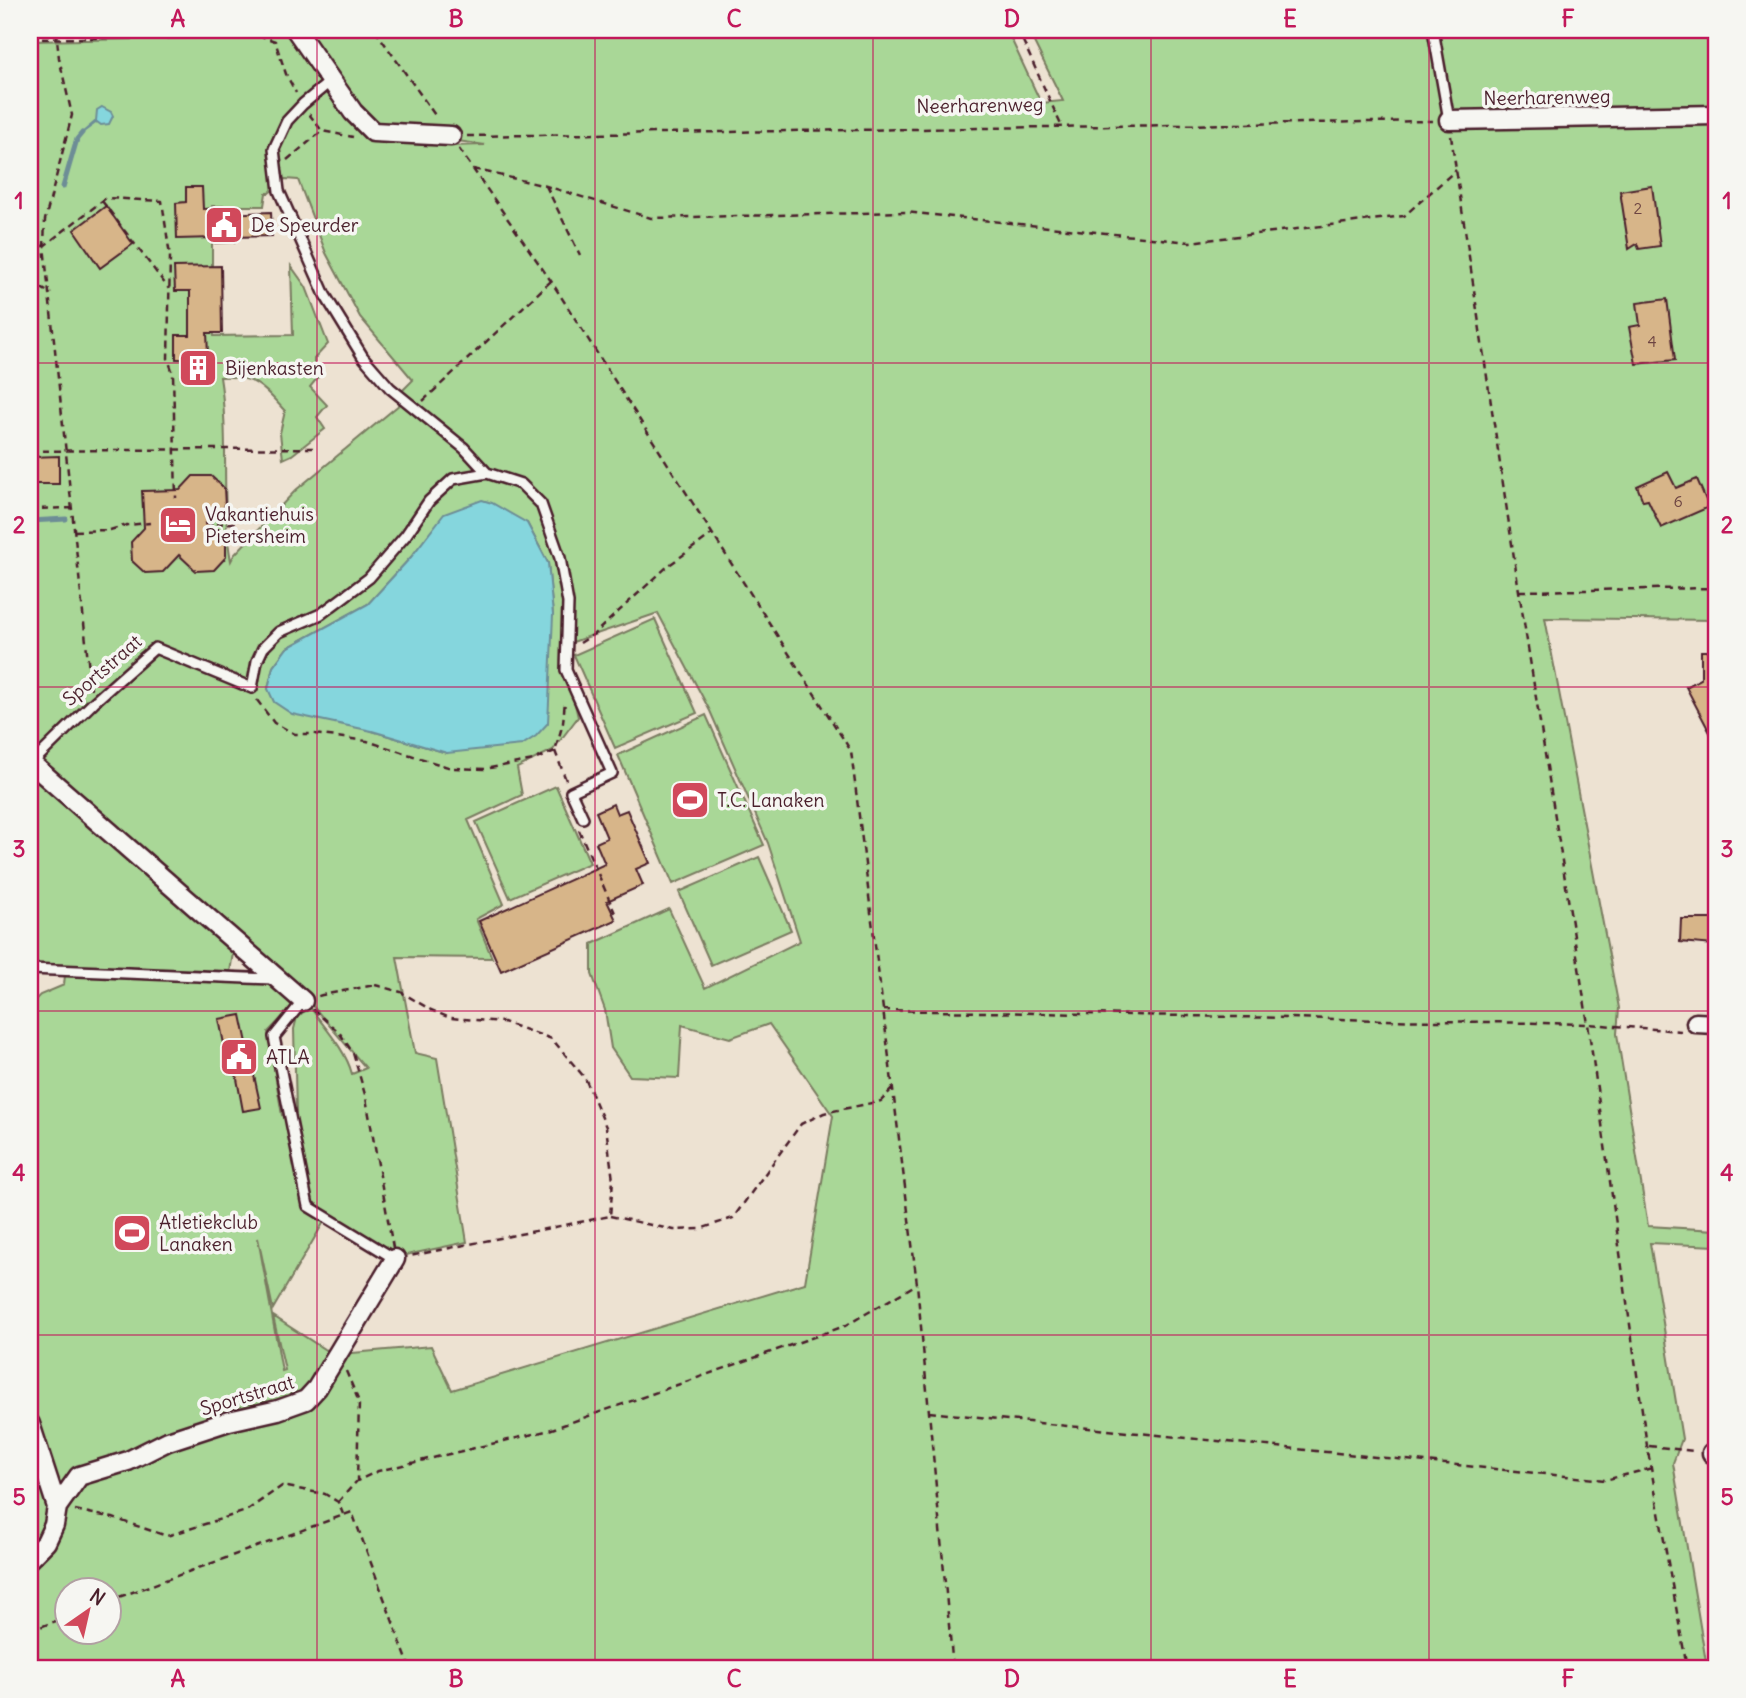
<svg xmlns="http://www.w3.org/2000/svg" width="1746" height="1698" viewBox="0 0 1746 1698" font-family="Delius,sans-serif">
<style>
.green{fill:#a9d797;stroke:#7a7b61;stroke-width:2;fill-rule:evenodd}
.water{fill:#85d6dd;stroke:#6d8d96;stroke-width:2}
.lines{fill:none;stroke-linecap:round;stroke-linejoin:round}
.stream{stroke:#6d8d96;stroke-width:5}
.building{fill:#d7b589;stroke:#4a1f2b;stroke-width:2}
.service-casing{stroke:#4a1f2b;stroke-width:14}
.minor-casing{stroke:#4a1f2b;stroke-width:23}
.path{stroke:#4a1f2b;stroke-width:2.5;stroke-dasharray:7 5;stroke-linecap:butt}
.service{stroke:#f6f6f2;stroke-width:9}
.minor{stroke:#f6f6f2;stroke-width:18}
.grid{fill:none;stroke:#c2185b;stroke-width:2;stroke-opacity:0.55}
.labels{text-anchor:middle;stroke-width:7;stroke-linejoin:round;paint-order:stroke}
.number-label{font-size:16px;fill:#6d4442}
.street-label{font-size:19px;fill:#4a1f2b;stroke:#f6f6f2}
.poi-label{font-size:19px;fill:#4a1f2b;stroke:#f6f6f2;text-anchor:start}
.neatline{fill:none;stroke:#c2185b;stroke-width:2.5}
.grid-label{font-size:23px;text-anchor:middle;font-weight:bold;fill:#c2185b}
</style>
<rect width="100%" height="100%" fill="#ede2d2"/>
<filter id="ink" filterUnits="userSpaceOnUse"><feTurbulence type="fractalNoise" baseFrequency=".0143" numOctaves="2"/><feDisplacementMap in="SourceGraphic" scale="14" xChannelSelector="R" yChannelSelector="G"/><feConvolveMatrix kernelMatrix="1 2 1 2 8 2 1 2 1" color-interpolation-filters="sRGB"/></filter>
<g filter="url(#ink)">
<!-- green -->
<path class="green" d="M256,30H286L372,134L446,146L485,145L375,129L302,30H1007L1041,103L1063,101L1028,30H1716V620L1545,618L1619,1008L1617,1034L1648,1226L1716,1230V1246L1650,1243L1682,1439L1673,1463L1707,1668H30V1005L40,995L64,985L65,975L270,983L290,997L292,1007L268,1032L282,1115L296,1113L294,1029L297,1017L310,1007C324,1027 346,1050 352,1074L366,1068L299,990L102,812L94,826L234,947L230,972L122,971L30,966V41L252,37ZM285,179L298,180L326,253L360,317L413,380L401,392L400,404L296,490L234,555L231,561C220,501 230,438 220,377C255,375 263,387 285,411L280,433L283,459L292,455L325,429L317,417L327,405L310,387L319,376L314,368V359L328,344L306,287L291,266L293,335L214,336L212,326V206H264L266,193H269ZM445,514L527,523L548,563L553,615L447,753L372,731L268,689L273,667L287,648L368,604L411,557ZM658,613L710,711L768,843L800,941L705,988L669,909L592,944V974L605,1010L611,1048L630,1076L679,1078L682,1025L730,1038L769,1024L833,1116L805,1283L452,1390L431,1346L341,1354L324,1349L273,1316L285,1370L282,1371L258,1238L273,1309L325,1220L397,1257L467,1242L437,1058L415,1053L397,957L492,958L476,919L504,904L468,820L522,795L517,768L553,750L578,717L561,646ZM66,1590H108V1632H66Z
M655,619L697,713L615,748L574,655Z
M706,715L764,845L673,884L618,755Z
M556,786L590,863L510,898L476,822Z
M759,857L791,930L711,965L679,892Z"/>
<!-- water -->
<path class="water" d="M102,107L111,112L113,116L109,124L101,125L97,122L82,133L96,121L97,110Z
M482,500L492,503L527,523L548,563L553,615L548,723L536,736L522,745L447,753L372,731L292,714L274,702L268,689L273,667L287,648L368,604L411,557L444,514Z"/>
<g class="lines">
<!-- stream -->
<path class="stream" d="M63,187L77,139L82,133
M30,521L66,519"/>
</g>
<!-- building -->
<path class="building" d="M1652,186L1660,246L1639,249L1637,244L1629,249L1620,191Z
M186,187H202L203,209L226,208V214L271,212L272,236L234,237V242L214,243V238L177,239L176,203L186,202Z
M106,206L133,244L100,268L74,230Z
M221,266L222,333H207L209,375H187V359H176V335H190V291H175L174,267Z
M1667,299L1675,360L1636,364L1629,327L1640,325L1637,303Z
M59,456V484H30V457Z
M1668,472L1676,488L1697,479L1709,507L1661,528L1648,500L1643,501L1637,486Z
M193,476H211L224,488L225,506L209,523L226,539V557L214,570L196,571L179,555L163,572L145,573L132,561L131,542L144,528L142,491L180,490Z
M1701,651H1716V744L1686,687L1701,679Z
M613,804L617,814L627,810L650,863L636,869L643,885L607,901L616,920L501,971L479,921L605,864L596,843L607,838L596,812Z
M1681,919H1716V941H1714V945L1680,942Z
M241,1015L261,1108L243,1111L235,1068L229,1069L219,1019Z"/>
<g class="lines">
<!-- service casing -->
<g class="service-casing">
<path id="service" d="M1433,30L1449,120
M487,473L521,484L541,504L560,558L568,603L566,670L612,773L571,792L583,818
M31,764L94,702L155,648L252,688L257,661L263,648L279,632L321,614L369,578L406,535L429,501L453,479L487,473L464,448L390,388L363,357L325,295L279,191L274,149L287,121L303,104L332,80
M30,969L273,979
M303,1001L274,1037L308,1206L395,1259"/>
</g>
<!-- minor casing -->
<g class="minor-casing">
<path id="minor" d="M296,30L353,112L373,132L451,136
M1449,120L1716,115
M32,764L303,1001
M1696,1023L1716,1024
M30,1424L57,1507
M1712,1453H1716
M30,1558L46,1542L54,1525L57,1507L79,1476L128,1461L168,1441L229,1421L278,1410L306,1400L317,1388L395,1259"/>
</g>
<!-- path -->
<path class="path" d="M375,30L437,118
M1018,30L1061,125
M30,39L258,35L275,41L286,74L296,93
M309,114L322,131L353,137
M467,136L1433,121
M1451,136L1519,591L1588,1024L1647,1446L1687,1668
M459,149L551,281L851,751L917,1284L953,1668
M287,160L322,131
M473,169L546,186L651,218L906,212L1190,242L1404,216L1456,170
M546,186L580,255
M102,201L169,289
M30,245L44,246L45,220L72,115L59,58L56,30
M30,281L51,294
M423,401L551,281
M30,451L313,448
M30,509L72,508
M204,524L239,523
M74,531L110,530L127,525L150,523
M1520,591L1716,588
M580,643L594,634L668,566L712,534
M91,689L44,246L106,198L162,201L170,256L168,359L173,373L176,498
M257,700L274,723L295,734H314L367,741L451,768L485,769L534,760L555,751L563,723L565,700
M555,751L566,780
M579,830L615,913
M375,985L401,992L431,1010L450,1018L503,1022L552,1039L585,1078L606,1127L613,1180L610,1216L395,1259L366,1098L353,1053L339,1032L303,1001L322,995Z
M883,1010L1588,1024L1681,1031
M610,1216L674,1230L700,1229L733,1218L801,1124L824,1113L881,1101L893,1088
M346,1371L359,1402L357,1481
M929,1412L1605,1480L1652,1468
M1649,1446L1694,1451
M338,1502L357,1481L378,1471L546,1431L845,1326L917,1284
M75,1510L113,1518L167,1536L246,1511L282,1486L325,1494L338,1502L343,1514
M108,1601L352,1512L410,1668
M30,1631L66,1617"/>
<!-- service -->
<use href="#service" class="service"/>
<!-- minor -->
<use href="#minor" class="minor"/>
</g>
</g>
<!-- grid -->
<path class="grid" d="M317,30V1668M595,30V1668M873,30V1668M1151,30V1668M1429,30V1668M30,363H1716M30,687H1716M30,1011H1716M30,1335H1716"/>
<!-- icons -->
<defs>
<g id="civic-square" transform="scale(2.0125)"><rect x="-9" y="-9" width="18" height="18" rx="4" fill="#d1495b" stroke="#f6f6f2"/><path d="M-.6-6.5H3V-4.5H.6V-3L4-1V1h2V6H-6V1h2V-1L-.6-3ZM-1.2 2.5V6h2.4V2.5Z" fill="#fff"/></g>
<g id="building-square" transform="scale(2.0125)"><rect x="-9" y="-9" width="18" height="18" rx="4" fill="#d1495b" stroke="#f6f6f2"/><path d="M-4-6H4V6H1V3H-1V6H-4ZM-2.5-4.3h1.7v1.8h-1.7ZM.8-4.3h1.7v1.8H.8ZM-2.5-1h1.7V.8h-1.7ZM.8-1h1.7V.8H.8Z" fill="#fff"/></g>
<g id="hotel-square" transform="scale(2.0125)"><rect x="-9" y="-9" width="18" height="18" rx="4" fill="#d1495b" stroke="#f6f6f2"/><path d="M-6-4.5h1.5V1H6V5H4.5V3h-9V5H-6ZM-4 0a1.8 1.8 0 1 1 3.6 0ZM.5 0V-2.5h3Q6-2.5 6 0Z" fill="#fff"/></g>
<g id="stadium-square" transform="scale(2.0125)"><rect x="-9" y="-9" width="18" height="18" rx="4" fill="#d1495b" stroke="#f6f6f2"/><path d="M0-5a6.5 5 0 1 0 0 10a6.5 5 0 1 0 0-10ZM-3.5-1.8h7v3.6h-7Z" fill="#fff"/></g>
</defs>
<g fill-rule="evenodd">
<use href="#civic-square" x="224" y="225"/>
<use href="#building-square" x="198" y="368"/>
<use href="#hotel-square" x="178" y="525"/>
<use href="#stadium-square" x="690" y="800"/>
<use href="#civic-square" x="239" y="1057"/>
<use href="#stadium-square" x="132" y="1233"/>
</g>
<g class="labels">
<!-- number labels -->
<g class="number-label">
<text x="1638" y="214">2</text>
<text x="1652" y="347">4</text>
<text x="1678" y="507">6</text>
</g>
<!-- street labels -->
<g class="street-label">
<text transform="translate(1547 97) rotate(-1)" y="7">Neerharenweg</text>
<text transform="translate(980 105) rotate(-1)" y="7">Neerharenweg</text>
<text transform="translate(102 670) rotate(-41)" y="7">Sportstraat</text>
<text transform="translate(247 1395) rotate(-17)" y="7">Sportstraat</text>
</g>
<!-- poi labels -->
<g class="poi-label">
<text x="251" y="232">De Speurder</text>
<text x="225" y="375">Bijenkasten</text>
<text x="205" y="521">Vakantiehuis<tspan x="205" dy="22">Pietersheim</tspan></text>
<text x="717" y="807">T.C. Lanaken</text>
<text x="266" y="1064">ATLA</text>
<text x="159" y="1229">Atletiekclub<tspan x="159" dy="22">Lanaken</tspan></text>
</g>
</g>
<!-- margin -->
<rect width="1746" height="1698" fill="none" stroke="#f6f6f2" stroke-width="77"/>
<!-- north arrow -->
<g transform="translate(88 1611) rotate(34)"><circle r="33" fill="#f6f6f2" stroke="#b1a0a2" stroke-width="2"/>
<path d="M0-5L12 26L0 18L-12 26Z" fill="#d1495b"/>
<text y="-10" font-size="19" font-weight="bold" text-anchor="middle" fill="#4a1f2b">N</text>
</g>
<rect x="38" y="38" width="1670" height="1622" class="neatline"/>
<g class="grid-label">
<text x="178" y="27">A</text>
<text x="456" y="27">B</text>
<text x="734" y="27">C</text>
<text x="1012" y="27">D</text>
<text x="1290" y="27">E</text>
<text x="1568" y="27">F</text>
<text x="19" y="209">1</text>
<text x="1727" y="209">1</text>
<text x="19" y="533">2</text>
<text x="1727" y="533">2</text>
<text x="19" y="857">3</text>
<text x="1727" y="857">3</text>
<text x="19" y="1181">4</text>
<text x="1727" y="1181">4</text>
<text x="19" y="1505">5</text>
<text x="1727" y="1505">5</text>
<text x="178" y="1687">A</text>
<text x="456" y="1687">B</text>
<text x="734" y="1687">C</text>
<text x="1012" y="1687">D</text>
<text x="1290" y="1687">E</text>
<text x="1568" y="1687">F</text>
</g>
</svg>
